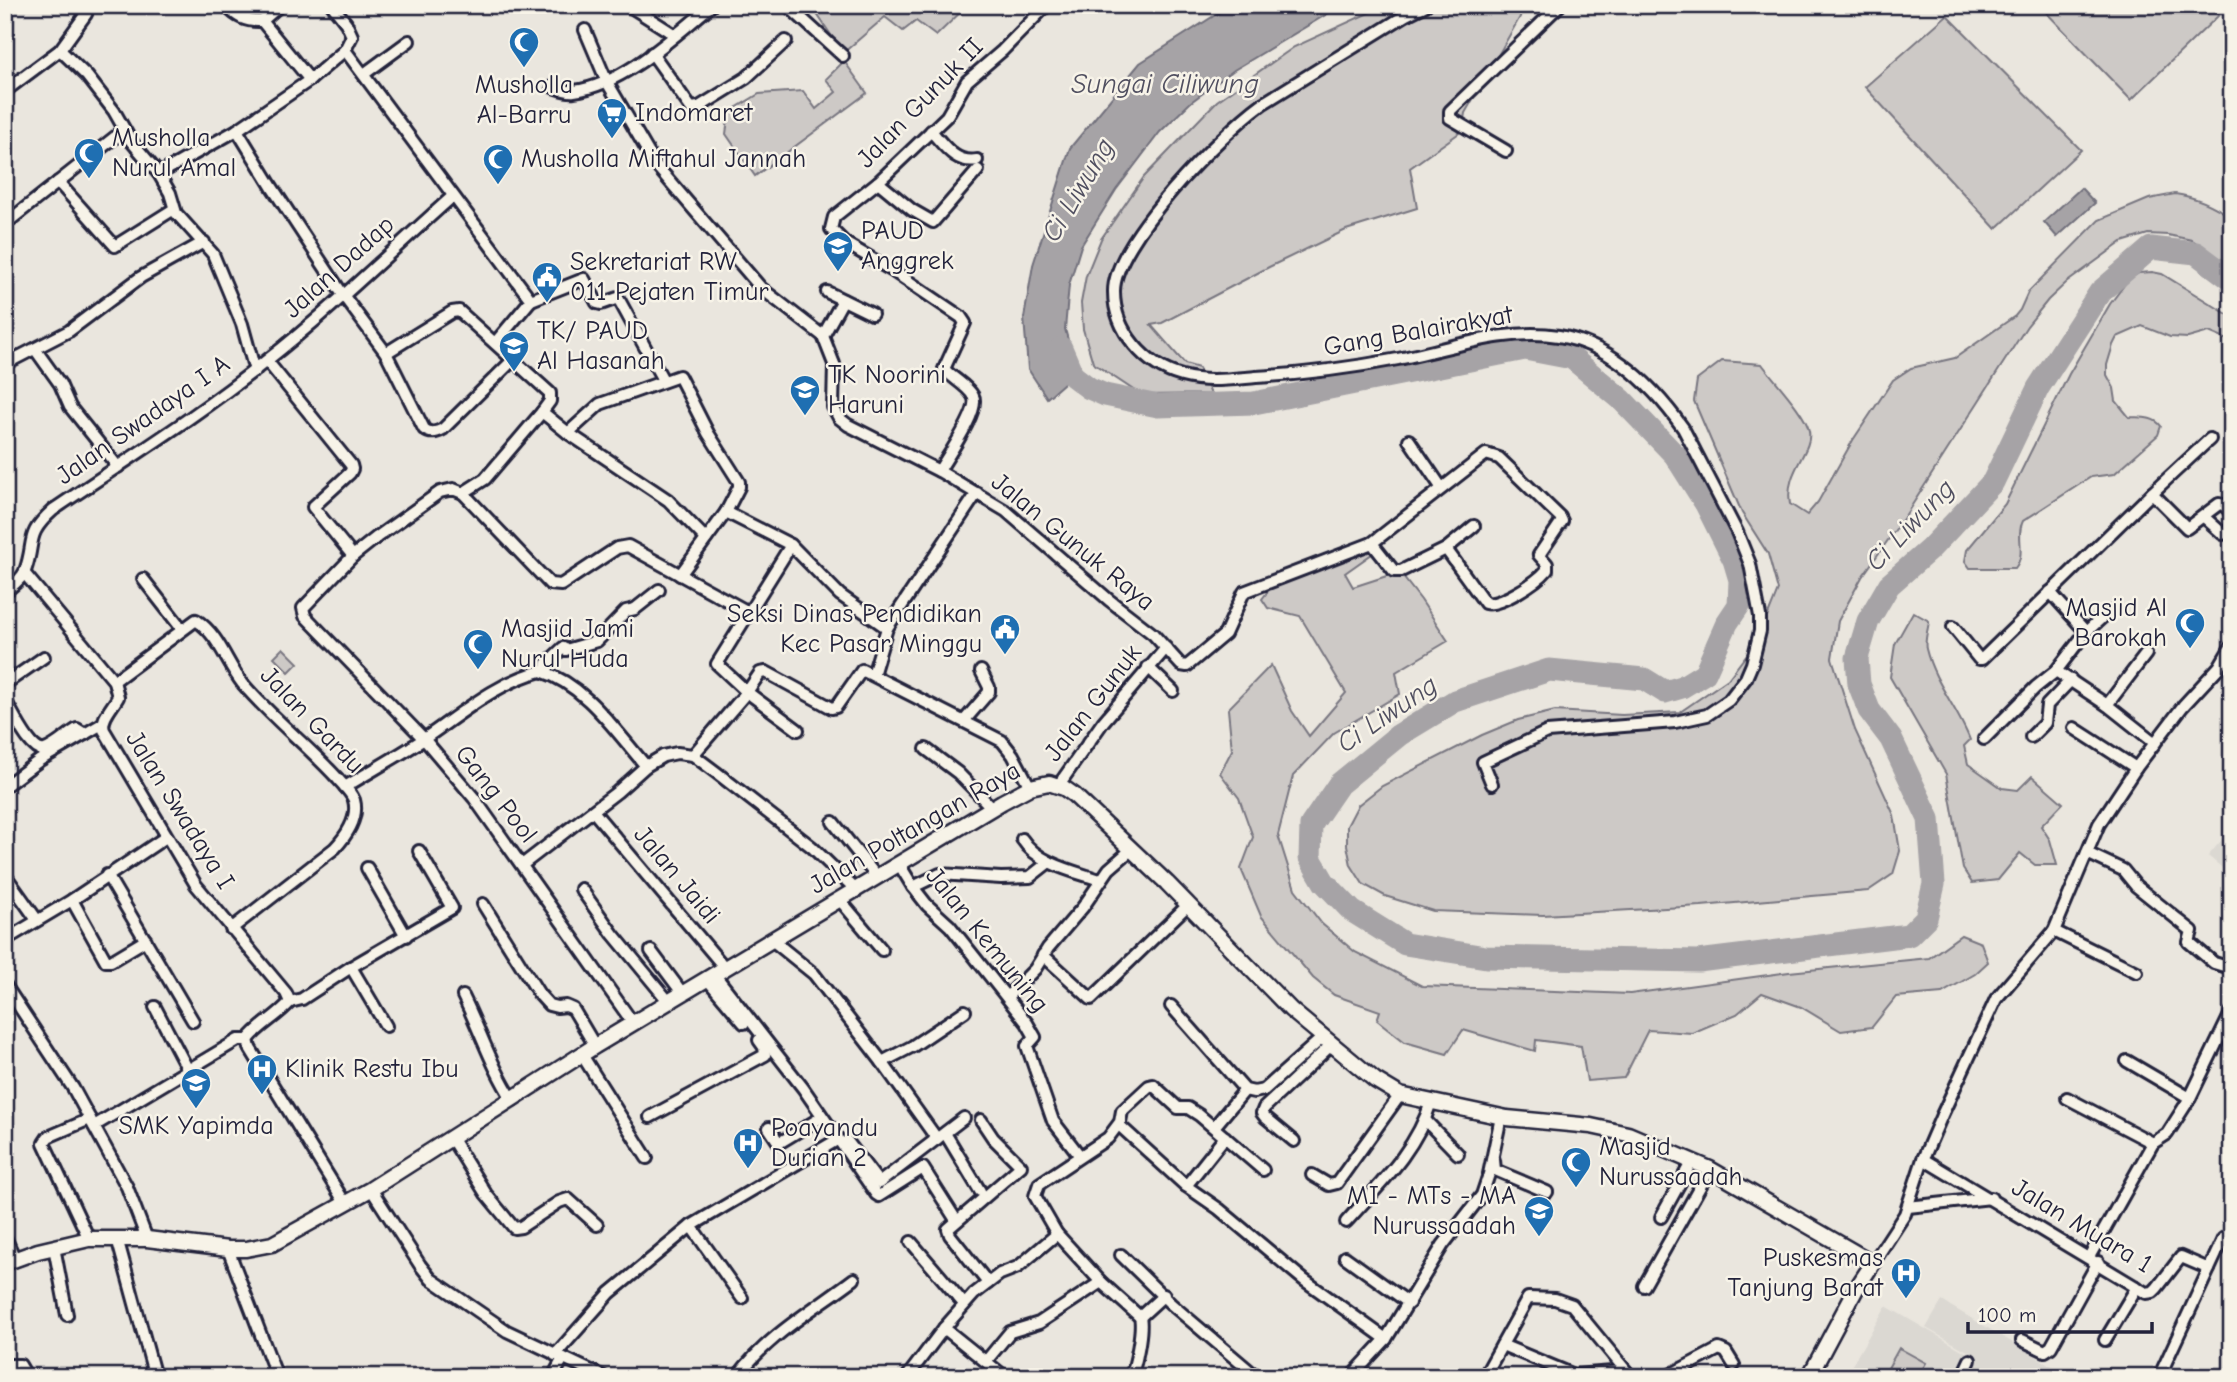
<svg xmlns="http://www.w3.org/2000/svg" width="2237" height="1382" font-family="'Comic Neue',sans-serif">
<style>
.built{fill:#dbd8d2}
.green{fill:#cdc9c6;stroke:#787680;stroke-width:2}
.water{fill:#a6a3a6;stroke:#716f7b;stroke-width:2}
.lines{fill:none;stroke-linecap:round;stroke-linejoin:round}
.river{stroke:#a6a3a6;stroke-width:23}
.street-casing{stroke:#22223b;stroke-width:16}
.secondary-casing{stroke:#22223b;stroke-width:19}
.street{stroke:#f7f3e8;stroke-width:10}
.secondary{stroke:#f7f3e8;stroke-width:14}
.labels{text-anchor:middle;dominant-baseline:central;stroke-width:5;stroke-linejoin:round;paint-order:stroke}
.poi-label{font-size:26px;fill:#22223b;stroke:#f7f3e8;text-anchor:start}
.street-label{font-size:26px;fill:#22223b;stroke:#f7f3e8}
.water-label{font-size:28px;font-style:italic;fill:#504f60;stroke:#f7f3e8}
</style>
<rect width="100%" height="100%" fill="#eae6de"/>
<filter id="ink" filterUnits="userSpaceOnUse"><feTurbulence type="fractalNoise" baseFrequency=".0143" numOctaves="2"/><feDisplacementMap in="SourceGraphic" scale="14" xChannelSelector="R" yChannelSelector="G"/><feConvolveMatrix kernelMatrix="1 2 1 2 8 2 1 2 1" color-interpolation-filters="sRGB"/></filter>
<g filter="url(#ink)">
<g class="built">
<polygon points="2232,828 2232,876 2208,856"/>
<polygon points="1942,1301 2064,1373 2062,1377 1976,1377 1964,1370 1973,1354 1926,1328"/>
<polygon points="1886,1306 1969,1354 1959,1371 1968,1377 1845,1377"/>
</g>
<g class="green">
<polygon points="825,5 841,5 844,8 848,5 968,5 936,36 916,21 903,31 885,17 843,53 817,14"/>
<polygon points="1386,5 1522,5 1520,17 1465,113 1462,131 1410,168 1417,208 1346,230 1269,267 1162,323 1151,325 1185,364 1199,368 1211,394 1141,395 1093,363 1083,329 1081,303 1086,276 1101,239 1144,177 1217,101 1294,47"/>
<polygon points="2039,5 2210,5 2219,15 2131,100"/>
<polygon points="1947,15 2081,150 1996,229 1865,87"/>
<polygon points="844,61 867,93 755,176 726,134 729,112 759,94 803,91 816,109 836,92 826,79"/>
<path d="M2175 194C2197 197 2214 205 2232 218V266L2192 240 2168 235 2148 234 2122 242 2066 283 2048 300 2027 326 1905 516 1862 577 1838 621 1832 658 1855 730 1894 815 1900 851 1893 874 1868 891 1701 906 1543 915 1433 911 1385 896 1363 884 1351 865 1347 845V826L1358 805 1382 786 1482 735 1518 720 1555 711 1622 715 1680 712 1728 679 1750 650 1764 625 1778 590 1768 554 1742 513 1694 401 1697 380 1722 361 1762 364C1773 379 1807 415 1809 431 1813 452 1784 471 1790 504L1807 515 1818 502 1853 440 1893 380 1911 368 1955 358 2015 316 2020 310 2028 292 2099 220 2149 199Z"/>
<path d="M2152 272 2162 274 2232 317V342L2209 332 2188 338 2170 337 2142 326 2117 337 2113 345 2107 365V375L2114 388 2116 401 2129 417C2141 418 2153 416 2161 426L2158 435 2114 474 2091 477 2023 521C2015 536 2027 553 2015 568H1970L1965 561 1967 550 2005 504 2069 374 2110 304 2128 280 2139 273Z"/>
<polygon points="1370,545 1376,551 1345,573 1353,587 1399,572 1421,600 1448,641 1396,672 1400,694 1334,733 1293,776 1278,835 1295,889 1322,924 1355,952 1422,986 1630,994 1789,972 1929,958 1961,935 1981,943 1988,962 1975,974 1942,993 1896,997 1872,1027 1841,1031 1801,1007 1762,993 1737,1014 1692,1033 1648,1030 1624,1078 1587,1081 1581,1046 1536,1040 1535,1051 1463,1030 1447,1054 1405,1042 1377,1020 1380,1011 1334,995 1313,978 1261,916 1241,869 1253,837 1239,798 1220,773 1232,750 1228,709 1271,665 1292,711 1309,736 1346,693 1300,616 1268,608 1262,599 1272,586"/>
<path d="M1913 612 1929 621C1928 630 1924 641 1926 649 1934 682 1958 709 1970 740L1964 746 1968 764 2002 788 2018 790 2032 776 2063 803 2041 826 2050 840 2057 865H2035L2020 853 1998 880 1972 883 1963 869 1946 774 1890 677 1895 644Z"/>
<polygon points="283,648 298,663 289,672 274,657"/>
<polygon points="1899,1348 1926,1363 1918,1377 1883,1377"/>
</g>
<g class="water">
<polygon points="1231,5 1342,5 1234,70 1191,102 1160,132 1116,190 1081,246 1069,285 1065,329 1071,351 1080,369 1047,398 1028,369 1024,318 1033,265 1070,148 1140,63"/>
<polygon points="2081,188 2095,203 2057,237 2044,222"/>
</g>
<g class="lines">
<polyline class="river" points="1061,348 1073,376 1089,388 1105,395 1158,406 1254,403 1525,349 1572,358 1621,399 1675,455 1706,504 1734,560 1740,580 1739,605 1727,623 1705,673 1682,687 1665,692 1644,679 1549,670 1455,701 1399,735 1339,784 1311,825 1310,858 1324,882 1352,911 1405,944 1486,957 1698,961 1909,935 1926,918 1934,884 1929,819 1891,739 1869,710 1859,684 1857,658 1868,621 1889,585 1930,549 1993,482 2038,388 2100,292 2151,248 2196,253 2232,280"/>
<g class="street-casing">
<g id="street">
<polyline points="78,5 86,14 60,50 87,76 114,111 131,141 159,174 170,193 176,213 213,254 242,324 255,371"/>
<path d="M225 5C237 17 245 22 262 21L310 80"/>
<polyline points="332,5 346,23 352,36 345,50 531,300 495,343"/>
<polyline points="628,5 675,35"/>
<polyline points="787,5 843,56"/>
<path d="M1426 5 1406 15 1262 104C1221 134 1113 242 1114 292 1114 331 1145 366 1182 376 1206 383 1232 379 1256 377 1303 374 1351 368 1398 359 1450 349 1505 327 1559 336 1612 345 1653 386 1683 428L1737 532 1750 564 1760 616V631L1752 664 1746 678 1729 700 1707 715 1675 722 1547 732 1483 762 1492 784"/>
<polyline points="262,21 280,5"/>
<path d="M585 30 607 82 655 164 761 288 823 336 834 364 833 407 839 418 848 425 939 471 1006 511 1109 600 1153 634 1181 665 1187 666 1225 634 1244 592 1372 543 1486 454 1499 458 1560 517 1562 521 1539 555 1547 564V570C1537 582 1499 607 1485 603L1446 549"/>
<polyline points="652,53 691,108 699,107 746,78 786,41"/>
<polyline points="364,74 409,41"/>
<path d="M553 87C560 89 567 92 574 91 624 85 674 36 712 5"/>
<polyline points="5,91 60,50"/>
<path d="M237 130 272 187 343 295 386 353 424 429C430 434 436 433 443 429L513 360"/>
<path d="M931 131C944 145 955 164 977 160"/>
<polyline points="1506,151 1450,118 1450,111 1560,5"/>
<polyline points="159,174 237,130 310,80 345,50"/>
<polyline points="58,182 115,246 174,209"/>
<polyline points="878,182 912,210 933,222 978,170"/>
<polyline points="5,224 124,130"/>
<polyline points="827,292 872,314"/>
<polyline points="531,300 584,279 597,303 601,304 618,298 663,380"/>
<polyline points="823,336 843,300"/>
<polyline points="35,349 60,384 70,407 118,467"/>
<polyline points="386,353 452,312 459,311 550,393 550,401 542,412 485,479 463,493"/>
<polyline points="267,361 351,465 352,469 350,473 313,507 353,556"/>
<polyline points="5,364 69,331 141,277 204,242"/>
<polyline points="542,412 568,433 668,500 706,539"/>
<polyline points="568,433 600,404 679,376 708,433 739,482 739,487 726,512"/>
<polyline points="1409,440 1441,487"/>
<path d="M939 471C947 457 981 409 973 396 968 386 952 378 944 369L965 323 961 317 893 271 845 243 831 229 834 217 878 182 947 116 967 81 1002 51 1047 5"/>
<polyline points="2152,493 2210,439"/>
<polyline points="2204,517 2223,534 2232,530"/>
<polyline points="1372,543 1394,571 1401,571 1446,549 1474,526"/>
<polyline points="791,545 717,664 747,692 798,730"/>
<path d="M25 574 114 681 118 697C112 708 100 719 104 730L196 885 286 993 290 1002"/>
<polyline points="680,575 726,512 791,545 840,595 887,628"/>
<polyline points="143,579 182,629"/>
<path d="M5 592C12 586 22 579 25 571 36 541 24 536 53 510 125 461 198 416 266 361 331 310 391 251 453 196"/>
<polyline points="2050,592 2086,632"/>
<polyline points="2108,612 2086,632 2056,671 2107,705 2155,743"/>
<polyline points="1953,627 1979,659 1982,659 2152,493 2187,528 2219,504 2224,505 2232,514"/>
<polyline points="1148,667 1173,691"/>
<polyline points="548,673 546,664 563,648 566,650 597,641 626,611 635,609 659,590"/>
<polyline points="873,675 887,628 977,493"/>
<path d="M114 681 196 620C220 636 226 663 243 684 272 718 308 746 338 779 343 785 351 792 354 800 359 818 347 835 335 848L231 929"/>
<polyline points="5,684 44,657"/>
<path d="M5 700C12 711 31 754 45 750 56 746 67 735 77 729L85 734"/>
<polyline points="2107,705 2146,654"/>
<polyline points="964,721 989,692 989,687 981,671"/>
<polyline points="2074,728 2136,768"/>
<polyline points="2031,737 2045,723 2047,705 2071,680"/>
<polyline points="1984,739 2036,687 2056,671"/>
<polyline points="926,749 958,773 992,808"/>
<polyline points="693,755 747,692 760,673 766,672 832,708 836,707 862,670 1002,741 1013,755 1030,787"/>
<polyline points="5,786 40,760 102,724"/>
<polyline points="1058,786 1103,722 1166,648"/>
<path d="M345 787C371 771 398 756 424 739 462 713 496 683 541 671 586 685 616 732 646 766"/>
<polyline points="593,811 725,968"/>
<polyline points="833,822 877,877"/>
<path d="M1022 839C1038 864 1073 871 1100 880"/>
<polyline points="2087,853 2123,870 2136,886 2192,931 2189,942 2214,963 2224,966 2232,961"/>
<polyline points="899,864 913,887 927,905 950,926 1027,1023 1035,1037 1027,1046 1053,1121 1080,1156"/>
<polyline points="522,865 617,792 646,766 663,756 677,753 693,755 717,773 812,847 856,890"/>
<polyline points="367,868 406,936"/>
<polyline points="5,875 37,920"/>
<polyline points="107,875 193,1021"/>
<polyline points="913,887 940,874 1001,878 1030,877 1049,862"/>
<polyline points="581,889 613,934 669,1002"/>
<polyline points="72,900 106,961 111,961 146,940"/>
<polyline points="840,900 882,950"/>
<polyline points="483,904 539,994 549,1005 557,1007 566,1006 573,1009 595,1046"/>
<polyline points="2054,931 2137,972"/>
<polyline points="5,940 72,900 166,837"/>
<polyline points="772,940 814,974 882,1062 937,1139"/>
<polyline points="651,951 683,994"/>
<polyline points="1043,955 1091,999 1188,905"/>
<polyline points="351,967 386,1026"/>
<polyline points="715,975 803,1088 876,1194 879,1196 923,1168 956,1220"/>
<polyline points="707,979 744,1023"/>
<polyline points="5,985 73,1088 127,1187 147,1239"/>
<path d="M463 996C480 1030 492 1068 513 1100"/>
<polyline points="1007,997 1035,969 1048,948 1083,907 1109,869 1132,849"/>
<polyline points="290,1002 302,999 351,967 452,908 419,851"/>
<polyline points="1171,1006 1245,1090 1254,1092 1264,1090 1322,1038"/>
<polyline points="155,1007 188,1070"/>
<polyline points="633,1023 474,798 424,739 305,616 303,608 353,556 377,537 440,492 453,489 463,493 550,584 561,585 617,548 628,546 750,613"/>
<polyline points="248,1040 250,1048 345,1203"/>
<path d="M248 1040C259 1025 277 1017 290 1002"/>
<polyline points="582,1055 647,1158"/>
<polyline points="2127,1061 2190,1098 2232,1011"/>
<polyline points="882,1062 913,1046 965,1011"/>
<polyline points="2067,1098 2153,1143"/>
<polyline points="650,1117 765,1055 764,1047 759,1040"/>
<polyline points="981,1120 993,1138 1021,1166 948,1229 950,1235 988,1283"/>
<polyline points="1425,1120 1458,1154"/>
<polyline points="1119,1125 1186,1186 1219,1209 1304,1280 1386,1339"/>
<polyline points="94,1126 238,1040 248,1040"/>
<polyline points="1214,1127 1245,1090"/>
<polyline points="769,1128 779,1143 822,1117"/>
<polyline points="945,1133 980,1191"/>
<polyline points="452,1139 486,1194 514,1228 521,1227 559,1202 568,1199 597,1225"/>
<polyline points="847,1141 879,1183 964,1118"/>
<polyline points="1294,1141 1265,1117 1262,1113 1264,1108 1331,1045"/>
<polyline points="2153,1143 2167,1134 2190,1098"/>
<polyline points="1923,1159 2146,1293 2153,1292 2157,1288 2181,1257 2209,1269"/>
<polyline points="1494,1160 1495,1170 1547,1192"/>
<polyline points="1312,1175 1329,1185 1337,1183 1400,1095"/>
<polyline points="1186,1186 1225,1137"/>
<polyline points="371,1189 420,1265 431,1279 507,1331 604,1377"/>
<polyline points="1908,1207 1991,1198"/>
<polyline points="1661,1217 1692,1161"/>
<path d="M1346 1222C1379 1185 1416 1151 1431 1102"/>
<polyline points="691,1226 742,1298"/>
<polyline points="1057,1234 1035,1196 1039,1184 1108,1138 1120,1122 1122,1111 1149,1086 1153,1085 1178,1108 1188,1108 1199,1115 1263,1170"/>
<polyline points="5,1237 15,1259"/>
<polyline points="117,1238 155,1377"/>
<polyline points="89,1239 44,1143 48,1137 90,1119"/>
<polyline points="911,1242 964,1304"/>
<polyline points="54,1247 67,1315"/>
<polyline points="228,1249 277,1377"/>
<polyline points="1121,1255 1171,1304 1257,1377"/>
<polyline points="1345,1257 1409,1303"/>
<polyline points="2089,1257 2153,1143"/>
<polyline points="1873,1263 1905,1214 1923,1159 1942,1115 1996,999 2054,931 2099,824 2136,768 2183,706 2219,667 2232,645"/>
<polyline points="1644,1286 1710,1169"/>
<polyline points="944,1328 1005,1377"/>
<polyline points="2022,1340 2045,1351 2051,1347 2098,1262"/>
<polyline points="2105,1340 2137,1287"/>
<polyline points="1502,1345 1574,1375 1626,1371"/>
<polyline points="555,1355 610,1293 691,1226 837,1140"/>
<polyline points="987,1360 1010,1332 1039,1323 1101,1282"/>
<polyline points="5,1365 20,1365 27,1377"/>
<polyline points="553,1377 563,1358"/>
<path d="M737 1377C768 1335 813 1310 854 1279"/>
<polyline points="907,1377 944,1328 974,1294 1000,1274 1018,1267 1057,1234 1101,1282 1140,1317 1164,1295"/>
<path d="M1130 1377C1136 1367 1143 1328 1140 1317"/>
<polyline points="1351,1377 1386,1339 1443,1245 1482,1195 1489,1174 1501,1117"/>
<polyline points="1484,1377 1528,1298 1555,1299 1572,1305 1631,1377"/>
<polyline points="1666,1377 1719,1349 1726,1352 1734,1365"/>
<polyline points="1962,1377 1970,1360"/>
<polyline points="2159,1377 2223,1239 2226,1237 2232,1240"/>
</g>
</g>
<g class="secondary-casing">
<polyline id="secondary" points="5,1263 38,1251 89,1239 147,1239 228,1249 246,1249 272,1244 371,1189 595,1046 1002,802 1030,787 1049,783 1064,788 1074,795 1167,883 1291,1010 1375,1080 1400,1095 1507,1118 1591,1126 1628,1134 1710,1169 1873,1263 1856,1289 1809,1377"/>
</g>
<use href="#street" class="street"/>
<use href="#secondary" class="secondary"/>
</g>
</g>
<defs>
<g id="mosque-pin" transform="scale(1.575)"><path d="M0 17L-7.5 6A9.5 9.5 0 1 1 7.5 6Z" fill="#1f6fb2" stroke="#f7f3e8"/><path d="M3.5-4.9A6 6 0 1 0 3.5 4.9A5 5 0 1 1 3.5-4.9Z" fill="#fff"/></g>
<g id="supermarket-pin" transform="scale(1.575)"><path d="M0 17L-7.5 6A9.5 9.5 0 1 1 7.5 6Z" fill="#1f6fb2" stroke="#f7f3e8"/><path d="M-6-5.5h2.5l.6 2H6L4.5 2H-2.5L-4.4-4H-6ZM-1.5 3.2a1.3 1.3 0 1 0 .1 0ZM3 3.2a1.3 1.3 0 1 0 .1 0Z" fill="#fff"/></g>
<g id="school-pin" transform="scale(1.575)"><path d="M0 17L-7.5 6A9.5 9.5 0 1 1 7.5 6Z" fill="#1f6fb2" stroke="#f7f3e8"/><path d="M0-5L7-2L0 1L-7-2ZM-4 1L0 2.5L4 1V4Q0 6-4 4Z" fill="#fff"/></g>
<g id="civic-pin" transform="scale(1.575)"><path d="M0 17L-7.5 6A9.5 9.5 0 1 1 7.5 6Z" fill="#1f6fb2" stroke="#f7f3e8"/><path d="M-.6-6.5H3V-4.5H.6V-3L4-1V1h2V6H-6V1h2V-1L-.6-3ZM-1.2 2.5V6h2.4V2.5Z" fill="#fff"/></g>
<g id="hospital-pin" transform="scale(1.575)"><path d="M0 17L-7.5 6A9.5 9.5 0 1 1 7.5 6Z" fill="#1f6fb2" stroke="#f7f3e8"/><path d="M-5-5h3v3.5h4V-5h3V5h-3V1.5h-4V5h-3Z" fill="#fff"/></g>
</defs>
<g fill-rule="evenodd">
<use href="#mosque-pin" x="524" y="42"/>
<use href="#supermarket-pin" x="612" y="113"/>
<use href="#mosque-pin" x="89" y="153"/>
<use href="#mosque-pin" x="498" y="159"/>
<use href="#school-pin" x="838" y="246"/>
<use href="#civic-pin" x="547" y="277"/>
<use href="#school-pin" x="514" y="346"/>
<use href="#school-pin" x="805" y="390"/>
<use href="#mosque-pin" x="2190" y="623"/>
<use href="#civic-pin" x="1005" y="629"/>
<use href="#mosque-pin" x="478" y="644"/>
<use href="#hospital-pin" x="262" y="1069"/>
<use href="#school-pin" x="196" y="1083"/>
<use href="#hospital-pin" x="748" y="1143"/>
<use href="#mosque-pin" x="1576" y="1162"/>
<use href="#school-pin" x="1539" y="1211"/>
<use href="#hospital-pin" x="1906" y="1273"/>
</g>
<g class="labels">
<g class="poi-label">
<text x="524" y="85" text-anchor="middle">Musholla<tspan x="524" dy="30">Al-Barru</tspan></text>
<text x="635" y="113">Indomaret</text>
<text x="112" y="138">Musholla<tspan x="112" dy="30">Nurul Amal</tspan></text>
<text x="521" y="159">Musholla Miftahul Jannah</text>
<text x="861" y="231">PAUD<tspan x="861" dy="30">Anggrek</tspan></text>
<text x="570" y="262">Sekretariat RW<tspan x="570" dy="30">011 Pejaten Timur</tspan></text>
<text x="537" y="331">TK/ PAUD<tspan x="537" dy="30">Al Hasanah</tspan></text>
<text x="828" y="375">TK Noorini<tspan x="828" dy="30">Haruni</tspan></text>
<text x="2167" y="608" text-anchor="end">Masjid Al<tspan x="2167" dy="30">Barokah</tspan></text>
<text x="982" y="614" text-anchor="end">Seksi Dinas Pendidikan<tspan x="982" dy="30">Kec Pasar Minggu</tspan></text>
<text x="501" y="629">Masjid Jami<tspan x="501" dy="30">Nurul Huda</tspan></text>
<text x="285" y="1069">Klinik Restu Ibu</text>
<text x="196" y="1126" text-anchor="middle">SMK Yapimda</text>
<text x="771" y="1128">Poayandu<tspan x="771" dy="30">Durian 2</tspan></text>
<text x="1599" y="1147">Masjid<tspan x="1599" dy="30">Nurussaadah</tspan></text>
<text x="1516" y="1196" text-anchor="end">MI - MTs - MA<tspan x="1516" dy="30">Nurussaadah</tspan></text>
<text x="1883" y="1258" text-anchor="end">Puskesmas<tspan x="1883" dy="30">Tanjung Barat</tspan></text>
</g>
<g class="street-label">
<text transform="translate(920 103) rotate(-46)">Jalan Gunuk II</text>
<text transform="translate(339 267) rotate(-42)">Jalan Dadap</text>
<text transform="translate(1418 331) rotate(-10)">Gang Balairakyat</text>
<text transform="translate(143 420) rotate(-35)">Jalan Swadaya I A</text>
<text transform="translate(1073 542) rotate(39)">Jalan Gunuk Raya</text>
<text transform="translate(1093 703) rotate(-52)">Jalan Gunuk</text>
<text transform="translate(312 720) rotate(46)">Jalan Gardu</text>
<text transform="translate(496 794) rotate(52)">Gang Pool</text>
<text transform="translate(180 810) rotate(58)">Jalan Swadaya I</text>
<text transform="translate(915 828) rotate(-30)">Jalan Poltangan Raya</text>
<text transform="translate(677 875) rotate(50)">Jalan Jaidi</text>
<text transform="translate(987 940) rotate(51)">Jalan Kemuning</text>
<text transform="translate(2082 1226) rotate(31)">Jalan Muara 1</text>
</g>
<g class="water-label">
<text x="1165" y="84">Sungai Ciliwung</text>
<text transform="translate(1078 190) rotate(-59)">Ci Liwung</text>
<text transform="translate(1910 525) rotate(-46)">Ci Liwung</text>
<text transform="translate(1387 714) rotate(-34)">Ci Liwung</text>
</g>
</g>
<rect width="2237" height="1382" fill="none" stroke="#f7f3e8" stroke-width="28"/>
<rect x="14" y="14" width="2209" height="1354" fill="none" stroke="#22223b" stroke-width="2.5" filter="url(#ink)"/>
<path d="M1968 1322v10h184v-10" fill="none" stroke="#22223b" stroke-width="3.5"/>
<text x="1978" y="1322" font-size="21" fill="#22223b" stroke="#f7f3e8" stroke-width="5" paint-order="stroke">100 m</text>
</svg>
